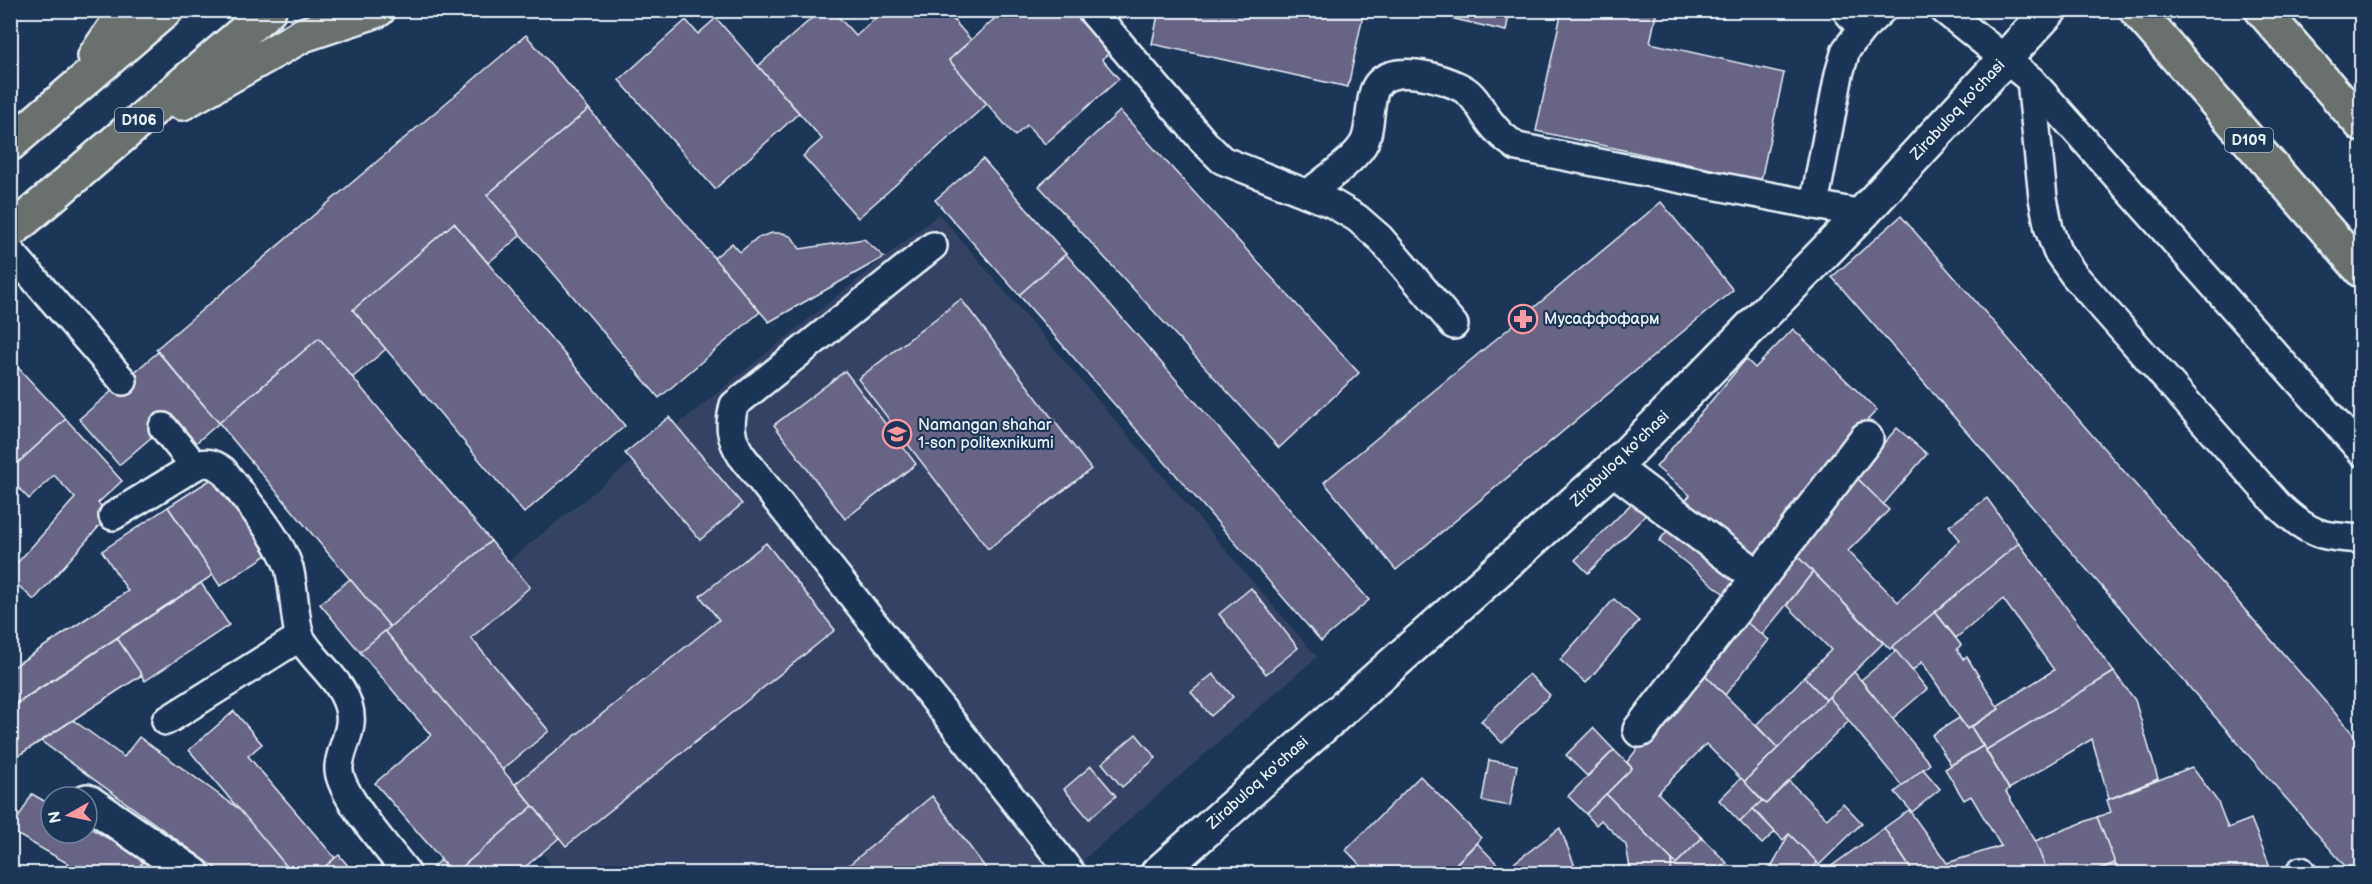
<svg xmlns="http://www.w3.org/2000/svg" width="2372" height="884" font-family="'Balsamiq Sans',sans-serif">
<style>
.built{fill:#344364}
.building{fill:#686584;stroke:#e8f1f8;stroke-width:1.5}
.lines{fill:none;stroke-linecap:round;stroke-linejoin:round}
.service-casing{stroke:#e8f1f8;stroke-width:32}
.minor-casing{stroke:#e8f1f8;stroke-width:38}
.primary-casing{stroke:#e8f1f8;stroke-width:38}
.service{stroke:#1d3557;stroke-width:27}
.minor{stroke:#1d3557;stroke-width:33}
.primary{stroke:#6b706d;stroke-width:33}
.labels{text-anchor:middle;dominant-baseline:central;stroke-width:4.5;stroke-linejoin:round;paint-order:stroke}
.shield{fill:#1d3557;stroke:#abb9c8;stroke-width:1.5}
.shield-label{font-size:15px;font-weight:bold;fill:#e8f1f8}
.street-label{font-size:16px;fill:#e8f1f8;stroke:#1d3557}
.poi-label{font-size:16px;fill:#e8f1f8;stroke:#1d3557;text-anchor:start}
</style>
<rect width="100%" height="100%" fill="#1d3557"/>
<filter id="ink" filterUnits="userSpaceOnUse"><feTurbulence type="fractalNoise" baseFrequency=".0167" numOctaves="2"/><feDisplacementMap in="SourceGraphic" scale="12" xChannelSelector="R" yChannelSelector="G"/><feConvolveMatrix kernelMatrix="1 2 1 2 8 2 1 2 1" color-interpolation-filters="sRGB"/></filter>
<g filter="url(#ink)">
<polygon class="built" points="939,214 1317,657 1068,873 542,874 551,865 393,654"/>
<g class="building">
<polygon points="821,10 832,10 856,36 884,10 945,10 971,40 949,60 987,104 858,218 803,156 822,139 758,66"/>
<polygon points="1004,10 1085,10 1116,47 1102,59 1119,79 1045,144 1027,125 1015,136 949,60"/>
<polygon points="1159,10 1364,10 1348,87 1152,44"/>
<polygon points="1416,10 1510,10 1506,31"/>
<polygon points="1562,10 1657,10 1650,43 1784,73 1761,180 1536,131"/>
<polygon points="716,18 799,113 715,189 619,80 686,20 698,34"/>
<polygon points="526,35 589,109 487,195 521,235 488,263 454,223 353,310 386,349 352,378 319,338 219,423 156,349"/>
<polygon points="589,109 760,312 659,398 487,195"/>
<polygon points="1120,111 1359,373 1279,448 1039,186"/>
<polygon points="983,159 1066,254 1019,295 935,200"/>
<polygon points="1661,202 1733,290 1396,570 1324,482"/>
<polygon points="1901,216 2362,744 2362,874 2352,874 1832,277"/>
<polygon points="454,223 625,426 524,513 353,310"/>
<polygon points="772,233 783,233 792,237 800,249 864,239 884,257 769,322 714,258 732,243 740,252 757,238"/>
<polygon points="1066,254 1369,600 1321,641 1019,295"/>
<polygon points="961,299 1091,469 988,549 858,379"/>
<polygon points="1793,329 1877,410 1840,449 1759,565 1683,504 1690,495 1656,467 1746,359 1755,368"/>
<polygon points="319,338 491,541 390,627 219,423"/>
<polygon points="158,352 219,423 196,443 174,418 119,465 79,419"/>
<polygon points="10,359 66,419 10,470"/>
<polygon points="845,371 916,464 845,519 774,425"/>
<polygon points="669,417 742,504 700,540 625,453"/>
<polygon points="66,419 122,481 98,503 110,514 34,600 10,578 10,571 75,498 54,475 29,499 10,479 10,470"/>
<polygon points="1897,428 1927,454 1883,505 1855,476"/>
<polygon points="216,476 267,555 220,586 168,507"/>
<polygon points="1855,476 1889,510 1848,551 1898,602 1960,540 1949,526 1987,498 2019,543 1890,649 1791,550"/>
<polygon points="1635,500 1648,513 1588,573 1575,560"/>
<polygon points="168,507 213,575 17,703 10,692 10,669 128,591 102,551"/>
<polygon points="1671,526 1740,582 1728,597 1659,541"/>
<polygon points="491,541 530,587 471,638 549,731 502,770 385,631"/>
<polygon points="766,543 835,630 566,846 515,784 719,620 700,596"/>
<polygon points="2019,543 2114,672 1986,750 1971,727 1999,709 1997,706 2054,670 2003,599 1956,638 1935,612"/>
<polygon points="1794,553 1813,572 1762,635 1742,619"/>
<polygon points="1813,572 1883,643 1826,700 1804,677 1831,650 1787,605"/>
<polygon points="350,579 390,627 360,652 320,604"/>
<polygon points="201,583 229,625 145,681 117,638"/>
<polygon points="1251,588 1298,648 1266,674 1219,614"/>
<polygon points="1614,599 1639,621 1586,683 1560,660"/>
<polygon points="1935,612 1961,645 1957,649 1963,659 1967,657 1999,709 1967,729 1922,662 1912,671 1892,647"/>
<polygon points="1742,619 1769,640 1725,695 1700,670"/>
<polygon points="385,631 533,806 454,874 375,783 431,735 360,652"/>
<polygon points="117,638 142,675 10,761 10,708"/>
<polygon points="1896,651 1927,689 1892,719 1861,680"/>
<polygon points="1700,670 1778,748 1744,782 1706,744 1658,793 1702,838 1676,864 1606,794 1632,768 1627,762"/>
<polygon points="1854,672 1930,764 1902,786 1829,697"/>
<polygon points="2114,672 2135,700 2158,779 2109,799 2092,739 2009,789 1986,750"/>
<polygon points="1213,674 1233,697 1211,716 1191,692"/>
<polygon points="1529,674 1550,695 1502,743 1481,721"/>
<polygon points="1804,677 1826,700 1778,748 1756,725"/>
<polygon points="1829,697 1849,721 1766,804 1744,782"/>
<polygon points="234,711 262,744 248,756 335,858 317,874 293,874 189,750"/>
<polygon points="1959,718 1967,729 1971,727 1983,746 1951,765 1932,735"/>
<polygon points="73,720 124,757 139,737 239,809 293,874 224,874 41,741"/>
<polygon points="1593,728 1614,750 1587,776 1566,755"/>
<polygon points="1136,734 1156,758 1122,787 1102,763"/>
<polygon points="1983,746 2009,789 2006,792 2035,840 2048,874 1914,874 1884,828 1909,810 1947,863 2001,846 1971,796 1964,800 1945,769"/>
<polygon points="1614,750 1632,768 1586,814 1568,796"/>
<polygon points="1489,760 1517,765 1510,806 1482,801"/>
<polygon points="1091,766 1116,796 1089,819 1064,789"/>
<polygon points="2192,767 2218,802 2228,828 2251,819 2273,874 2119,874 2097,817 2111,812 2107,800"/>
<polygon points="1923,769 1940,789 1912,812 1895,792"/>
<polygon points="1420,776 1481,838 1446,874 1369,874 1346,850"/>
<polygon points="1741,778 1762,801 1740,822 1719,800"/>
<polygon points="1789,781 1827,819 1843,803 1862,823 1819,865 1789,834 1783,840 1753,809 1762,801 1766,804"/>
<polygon points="32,794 51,805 51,833 87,833 87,826 145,860 133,874 86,874 11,831"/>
<polygon points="1606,794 1672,860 1671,874 1631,874 1626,845 1601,820 1596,825 1586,814"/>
<polygon points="932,796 990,874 838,874"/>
<polygon points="533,806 559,838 517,874 454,874"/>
<polygon points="1753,809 1775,832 1762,844 1740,822"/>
<polygon points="2097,817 2115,863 2088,874 2048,874 2035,841"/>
<polygon points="1560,828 1578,874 1513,874 1510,866"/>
<polygon points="1884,828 1914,874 1822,874 1822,873"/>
<polygon points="1789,834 1817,862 1811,874 1720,874 1720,869 1768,873"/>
<polygon points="1702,838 1727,863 1720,869 1720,874 1671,874 1672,860 1676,864"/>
<polygon points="1477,843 1503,870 1500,874 1446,874"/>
<polygon points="151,853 173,874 133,874"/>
<polygon points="339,855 355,874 317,874 335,858"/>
<polygon points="440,860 452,874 426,874"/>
<polygon points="2115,863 2119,874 2088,874"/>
</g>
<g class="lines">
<g class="service-casing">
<g id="service">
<polyline points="1091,10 1204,142 1222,160 1333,204 1357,218 1380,238 1454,325"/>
<polyline points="1846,10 1862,29 1882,10"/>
<polyline points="1944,10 2031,80 2362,452"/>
<path d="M2031 80 2043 198 2049 229 2057 251 2074 275 2278 505C2310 535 2319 536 2362 539"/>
<path d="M1308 194C1323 181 1357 159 1365 141 1371 126 1369 107 1374 91 1385 60 1444 77 1465 90 1476 97 1482 112 1490 122 1498 133 1506 139 1517 147L1862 214"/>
<polyline points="1814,205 1839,74 1846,50 1862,29"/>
<path d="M933 246 734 405C729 425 730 437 741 455L1072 874"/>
<polyline points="10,251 123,381"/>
<path d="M163 427 195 466C206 461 213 463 223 470 243 497 279 536 289 568 294 585 295 627 301 639 315 662 340 679 348 705 356 728 341 745 339 766 336 792 390 850 406 872"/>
<polyline points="113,516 195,466"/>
<polyline points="166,721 300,637"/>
<polyline points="2301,871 2303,874"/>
</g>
</g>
<g class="minor-casing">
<g id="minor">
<polyline points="1613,468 1759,578 1640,730"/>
<polyline points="1759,578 1866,439"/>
<polyline points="87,801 193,874"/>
<polyline points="1157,874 1613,468 1862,214 2050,10"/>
</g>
</g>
<g class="primary-casing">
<g id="primary">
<polyline points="2136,10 2362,271"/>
<polyline points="2262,10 2362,125"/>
<polyline points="95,56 127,10"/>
<polyline points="182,103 303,35 378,10"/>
<polyline points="10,144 166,10"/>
<polyline points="10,232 269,10"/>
</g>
</g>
<use href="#service" class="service"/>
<use href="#minor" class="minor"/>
<use href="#primary" class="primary"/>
</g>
</g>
<defs>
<g id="pharmacy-ring" transform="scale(1.5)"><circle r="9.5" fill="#1d3557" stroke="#ff9aa2" stroke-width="1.5"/><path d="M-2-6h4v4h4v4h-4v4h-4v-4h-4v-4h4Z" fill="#ff9aa2"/></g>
<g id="university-ring" transform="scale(1.5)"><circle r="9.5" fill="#1d3557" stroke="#ff9aa2" stroke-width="1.5"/><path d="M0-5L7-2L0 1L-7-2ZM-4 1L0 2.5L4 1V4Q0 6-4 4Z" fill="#ff9aa2"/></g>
</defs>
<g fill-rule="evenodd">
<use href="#pharmacy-ring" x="1523" y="319"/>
<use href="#university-ring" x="897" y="434"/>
</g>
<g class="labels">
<g class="shield">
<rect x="115" y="108" width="48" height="24" rx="4.5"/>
<rect x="2225" y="128" width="48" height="24" rx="4.5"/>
</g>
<g class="shield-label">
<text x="139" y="120">D106</text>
<text x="2249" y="140">D109</text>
</g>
<g class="street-label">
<text transform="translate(1958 110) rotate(-47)">Zirabuloq ko'chasi</text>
<text transform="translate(1620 459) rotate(-44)">Zirabuloq ko'chasi</text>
<text transform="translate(1258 783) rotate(-42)">Zirabuloq ko'chasi</text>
</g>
<g class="poi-label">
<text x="1544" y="319">Мусаффофарм</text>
<text x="918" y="425">Namangan shahar<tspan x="918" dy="18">1-son politexnikumi</tspan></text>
</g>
</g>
<rect width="2372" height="884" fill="none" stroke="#1d3557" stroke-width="36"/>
<rect x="18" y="18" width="2336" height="848" fill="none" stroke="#e8f1f8" stroke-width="2" filter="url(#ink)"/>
<g transform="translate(69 815) rotate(261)"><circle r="28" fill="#1d3557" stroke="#6e8097" stroke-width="1.5"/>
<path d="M0-4.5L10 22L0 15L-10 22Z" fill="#ff9aa2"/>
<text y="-9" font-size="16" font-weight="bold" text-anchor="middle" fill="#e8f1f8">N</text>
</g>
</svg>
